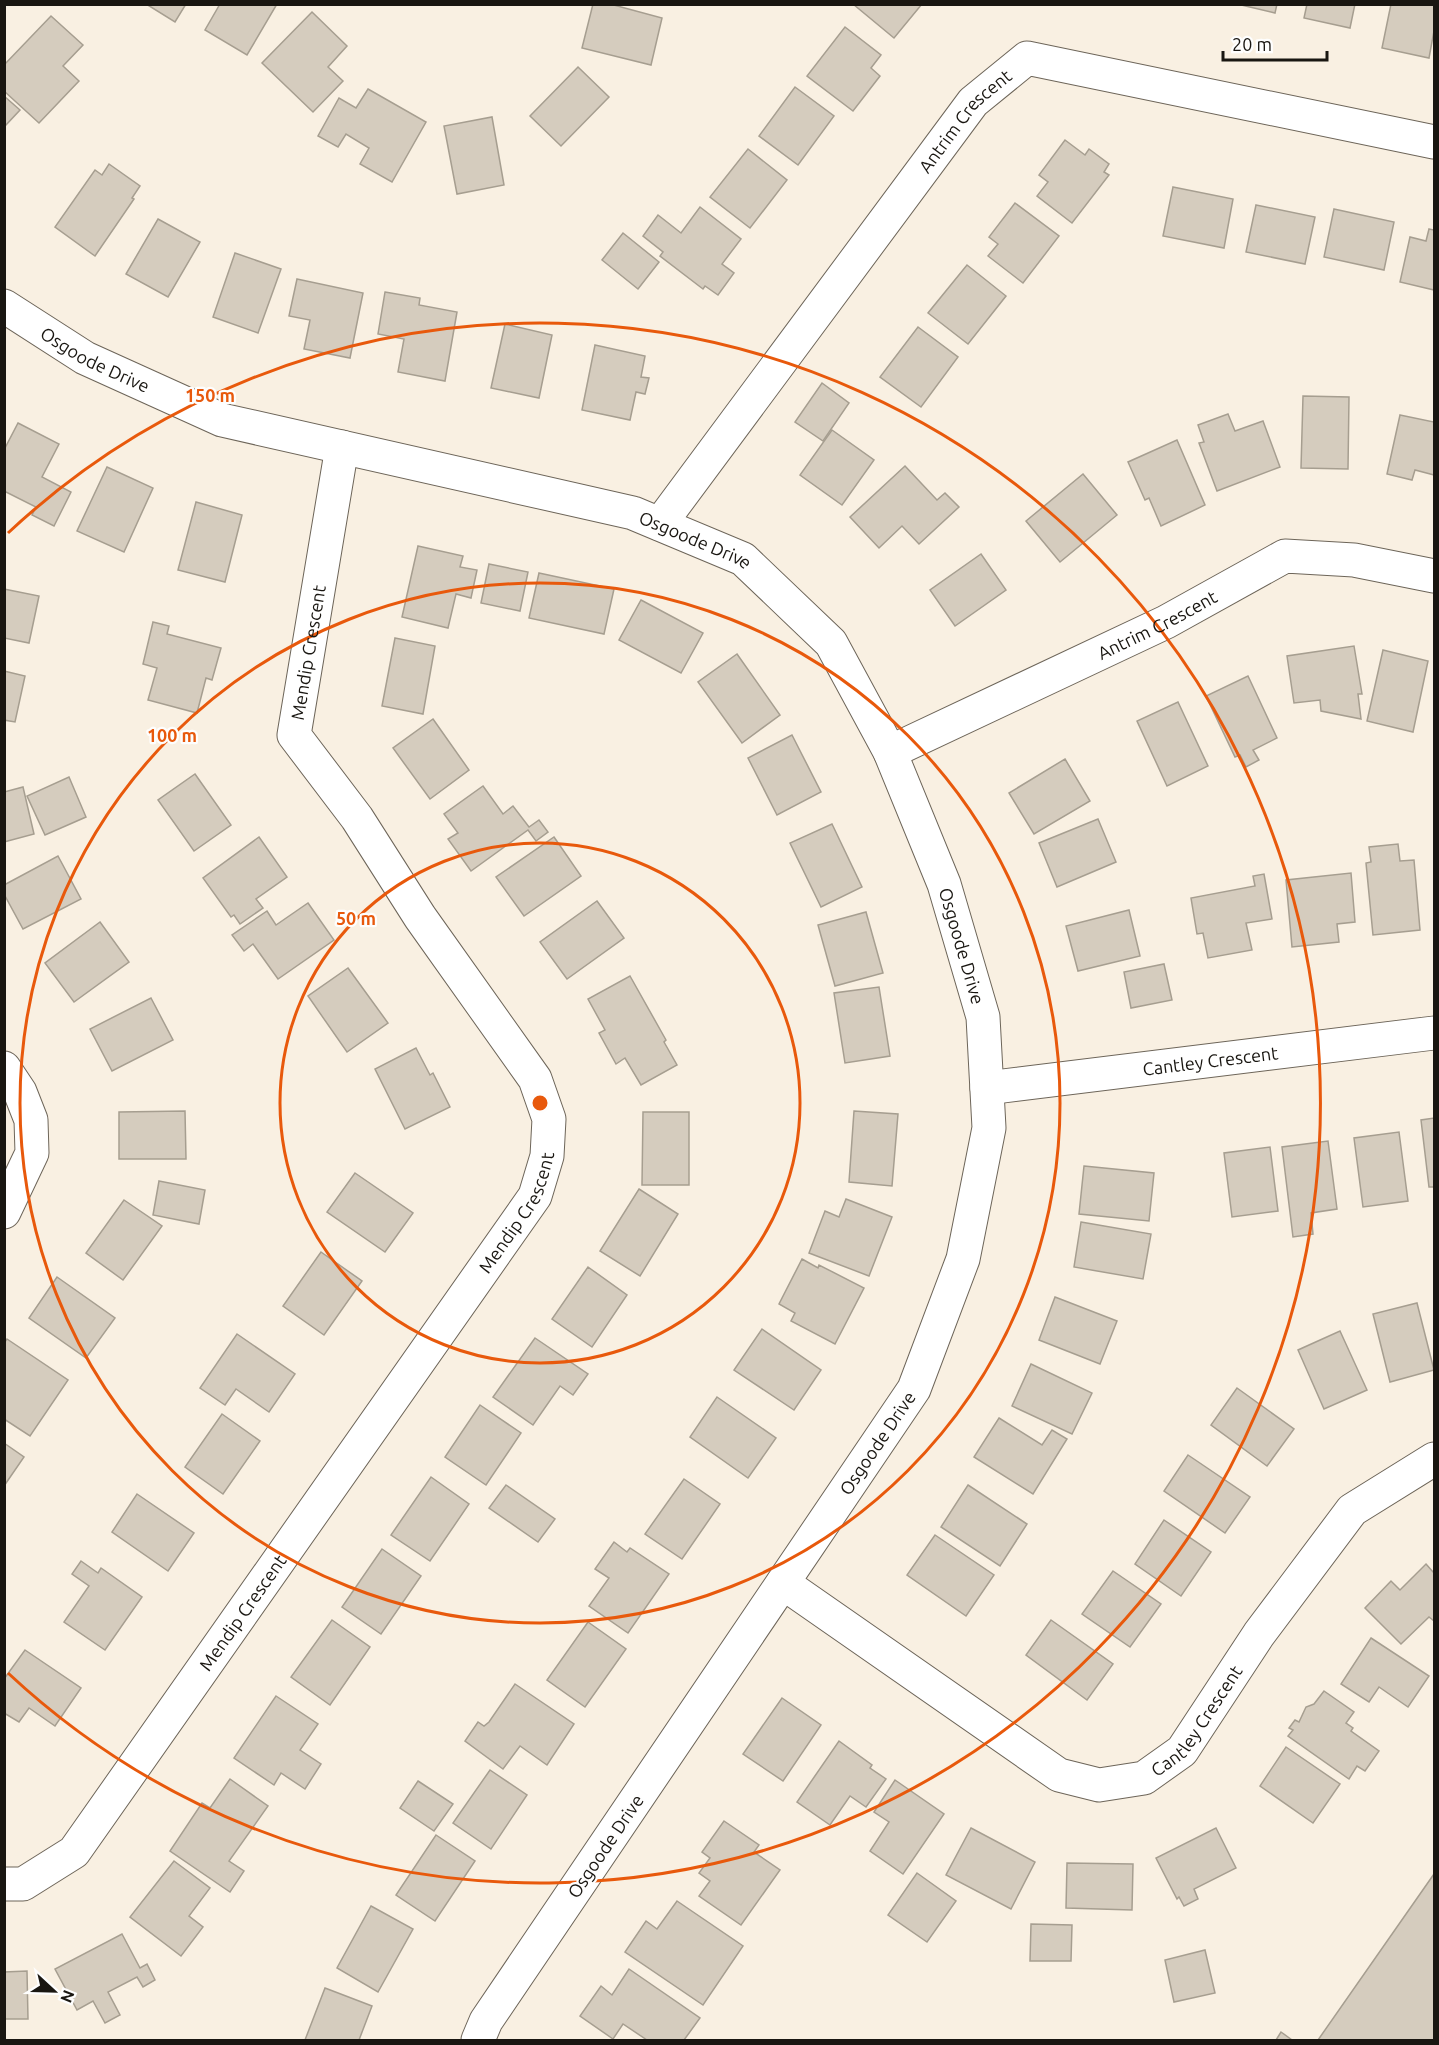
<svg xmlns="http://www.w3.org/2000/svg" width="1439" height="2045" font-family="Ubuntu,sans-serif">
<style>
.building{fill:#d5ccbe;stroke:#a69e90;stroke-width:1.5}
.lines{fill:none;stroke-linecap:round;stroke-linejoin:round}
.street-casing{stroke:#6d6559;stroke-width:35}
.secondary-casing{stroke:#6d6559;stroke-width:35}
.street{stroke:#fff;stroke-width:33}
.secondary{stroke:#fff;stroke-width:33}
.ring{fill:none;stroke:#e8590c;stroke-width:3}
.labels{text-anchor:middle;dominant-baseline:central;stroke-width:4.5;stroke-linejoin:round;paint-order:stroke}
.street-label{font-size:18px;fill:#191611;stroke:#fefefe}
.centre{fill:#e8590c;stroke:#fefefe;stroke-width:3}
.ring-label{font-size:18px;text-anchor:middle;font-weight:bold;fill:#e8590c;stroke:#fefefe;stroke-width:4.5;stroke-linejoin:round;paint-order:stroke}
</style>
<rect width="100%" height="100%" fill="#f9f0e2"/>
<g class="building">
<polygon points="146,4 186,4 175,22"/>
<polygon points="220,4 277,4 247,55 205,30"/>
<polygon points="593,4 610,4 662,18 651,65 582,48"/>
<polygon points="853,4 922,4 894,38"/>
<polygon points="1237,4 1277,4 1275,13"/>
<polygon points="1307,4 1355,4 1350,28 1304,18"/>
<polygon points="1391,4 1434,4 1434,31 1429,58 1382,48"/>
<polygon points="312,12 347,46 328,67 343,81 313,112 262,63"/>
<polygon points="51,16 83,45 63,66 79,81 39,123 4,91 4,65"/>
<polygon points="845,27 881,55 871,68 880,76 853,111 807,76"/>
<polygon points="578,67 609,97 561,146 530,116"/>
<polygon points="795,87 834,116 798,165 759,136"/>
<polygon points="368,89 426,122 392,182 360,164 369,148 346,134 338,147 318,136 339,98 356,108"/>
<polygon points="4,96 20,110 4,127"/>
<polygon points="492,117 504,185 457,194 444,126"/>
<polygon points="1065,140 1085,155 1089,149 1109,164 1104,172 1109,175 1072,223 1037,196 1048,182 1039,175"/>
<polygon points="748,149 787,180 750,228 710,197"/>
<polygon points="109,164 140,186 132,198 134,199 95,256 55,227 95,170 102,175"/>
<polygon points="1173,187 1233,199 1224,248 1163,236"/>
<polygon points="1015,203 1059,236 1023,283 988,256 998,244 989,237"/>
<polygon points="1256,205 1315,217 1305,264 1246,252"/>
<polygon points="700,207 741,239 722,264 734,273 718,295 705,286 703,289 660,256 663,252 643,236 658,215 681,233"/>
<polygon points="1334,209 1394,222 1384,270 1324,257"/>
<polygon points="158,219 200,242 168,297 126,274"/>
<polygon points="1429,229 1434,230 1434,290 1400,282 1410,237 1426,241"/>
<polygon points="623,233 659,262 638,289 602,260"/>
<polygon points="235,253 281,269 258,333 213,317"/>
<polygon points="967,265 1006,296 968,344 928,313"/>
<polygon points="297,279 363,293 350,358 304,349 310,320 289,316"/>
<polygon points="385,292 420,298 419,305 457,312 445,381 398,372 404,339 378,334"/>
<polygon points="505,324 552,335 539,398 491,388"/>
<polygon points="918,327 958,357 921,407 880,377"/>
<polygon points="595,345 645,356 641,377 649,378 645,394 636,392 630,420 582,410"/>
<polygon points="822,383 849,403 823,441 795,422"/>
<polygon points="1303,396 1349,397 1348,469 1301,468"/>
<polygon points="1228,414 1235,431 1263,421 1280,467 1217,491 1199,443 1204,442 1198,425"/>
<polygon points="1400,415 1434,422 1434,475 1415,470 1412,480 1387,474"/>
<polygon points="18,423 59,444 42,477 71,492 54,526 32,515 36,507 4,491 4,450"/>
<polygon points="832,430 874,460 842,505 800,475"/>
<polygon points="1177,440 1205,505 1161,526 1149,498 1145,500 1128,462"/>
<polygon points="905,466 937,500 945,493 959,507 919,544 902,526 879,548 850,517"/>
<polygon points="107,467 153,488 124,552 77,531"/>
<polygon points="1083,474 1117,515 1060,562 1026,521"/>
<polygon points="196,502 242,515 225,582 178,570"/>
<polygon points="418,546 463,556 460,567 477,570 471,598 456,594 448,628 402,617"/>
<polygon points="981,554 1006,590 955,626 930,590"/>
<polygon points="489,564 528,572 520,611 481,603"/>
<polygon points="539,573 614,589 604,634 529,618"/>
<polygon points="4,589 39,596 29,643 4,638"/>
<polygon points="641,600 703,633 681,673 619,640"/>
<polygon points="153,622 169,626 167,634 221,648 212,680 206,678 197,713 148,700 157,668 143,664"/>
<polygon points="395,638 435,646 423,714 382,706"/>
<polygon points="1354,646 1362,694 1358,694 1361,719 1321,711 1320,700 1294,703 1287,656"/>
<polygon points="1383,650 1428,661 1413,732 1367,721"/>
<polygon points="737,654 780,715 742,743 698,682"/>
<polygon points="4,671 25,676 15,722 4,720"/>
<polygon points="1248,676 1277,738 1253,750 1259,760 1246,767 1240,755 1235,757 1206,696"/>
<polygon points="1178,702 1208,766 1167,786 1137,721"/>
<polygon points="433,719 469,770 430,799 393,748"/>
<polygon points="792,735 821,792 777,815 748,758"/>
<polygon points="1065,759 1090,801 1034,834 1009,793"/>
<polygon points="195,774 231,825 194,851 158,800"/>
<polygon points="69,777 86,817 45,835 27,796"/>
<polygon points="483,786 503,814 513,806 529,827 539,820 548,832 536,841 528,830 471,871 448,839 458,833 444,814"/>
<polygon points="23,787 34,834 4,842 4,792"/>
<polygon points="1098,819 1116,862 1057,887 1039,843"/>
<polygon points="832,824 862,887 821,907 790,843"/>
<polygon points="259,837 287,877 256,899 263,908 240,924 234,915 231,917 203,878"/>
<polygon points="554,837 581,876 524,916 496,877"/>
<polygon points="1398,844 1400,861 1414,860 1420,930 1373,935 1366,863 1371,862 1369,847"/>
<polygon points="58,856 81,899 23,929 4,894 4,885"/>
<polygon points="1351,873 1355,922 1337,924 1339,942 1292,947 1286,880"/>
<polygon points="1264,874 1272,919 1246,923 1252,950 1208,958 1203,933 1197,934 1191,898 1255,886 1253,876"/>
<polygon points="597,901 624,938 567,979 540,942"/>
<polygon points="308,903 334,940 278,979 253,944 244,951 232,935 267,911 276,925"/>
<polygon points="1129,910 1140,956 1078,971 1066,926"/>
<polygon points="866,912 883,973 835,986 818,925"/>
<polygon points="100,922 129,962 74,1002 45,963"/>
<polygon points="1164,964 1172,1000 1131,1008 1124,972"/>
<polygon points="348,968 388,1023 347,1052 308,996"/>
<polygon points="630,976 666,1040 664,1042 677,1065 641,1085 625,1058 616,1064 599,1033 605,1030 588,999"/>
<polygon points="879,987 890,1056 845,1063 834,993"/>
<polygon points="151,998 173,1040 112,1071 90,1029"/>
<polygon points="416,1048 430,1075 433,1073 450,1107 405,1129 375,1069"/>
<polygon points="185,1111 186,1159 119,1159 119,1112"/>
<polygon points="854,1111 898,1114 892,1186 849,1182"/>
<polygon points="643,1112 689,1112 689,1185 642,1185"/>
<polygon points="1434,1118 1434,1187 1429,1187 1421,1120"/>
<polygon points="1399,1132 1408,1201 1363,1207 1354,1138"/>
<polygon points="1328,1141 1337,1209 1311,1213 1313,1234 1293,1237 1282,1147"/>
<polygon points="1270,1147 1278,1211 1232,1217 1224,1153"/>
<polygon points="1084,1166 1154,1173 1149,1221 1079,1214"/>
<polygon points="355,1173 413,1213 385,1252 327,1212"/>
<polygon points="159,1181 205,1190 199,1224 153,1215"/>
<polygon points="639,1189 678,1214 640,1276 600,1251"/>
<polygon points="846,1199 892,1217 869,1276 809,1253 825,1211 839,1217"/>
<polygon points="124,1200 162,1226 123,1280 86,1253"/>
<polygon points="1081,1222 1151,1234 1143,1279 1074,1267"/>
<polygon points="321,1252 362,1281 324,1335 283,1306"/>
<polygon points="802,1259 818,1268 819,1265 864,1288 835,1344 791,1321 795,1313 779,1304"/>
<polygon points="588,1267 627,1295 592,1347 552,1319"/>
<polygon points="57,1277 115,1318 86,1358 29,1318"/>
<polygon points="1055,1297 1117,1321 1100,1364 1039,1340"/>
<polygon points="1417,1303 1434,1370 1390,1382 1373,1314"/>
<polygon points="762,1329 821,1370 794,1410 734,1370"/>
<polygon points="1340,1331 1367,1390 1324,1409 1298,1350"/>
<polygon points="237,1334 295,1374 269,1412 236,1389 225,1405 200,1388"/>
<polygon points="535,1338 588,1374 573,1395 560,1386 533,1425 493,1397"/>
<polygon points="7,1339 68,1380 30,1436 4,1419 4,1343"/>
<polygon points="1031,1364 1092,1393 1072,1434 1012,1406"/>
<polygon points="1237,1388 1294,1429 1267,1466 1211,1425"/>
<polygon points="717,1397 776,1438 748,1478 690,1437"/>
<polygon points="480,1405 521,1433 486,1485 445,1457"/>
<polygon points="222,1414 260,1441 223,1494 185,1467"/>
<polygon points="999,1418 1042,1445 1052,1430 1067,1439 1033,1494 974,1457"/>
<polygon points="4,1443 24,1457 4,1486"/>
<polygon points="1188,1455 1250,1497 1225,1533 1164,1491"/>
<polygon points="431,1477 469,1504 430,1561 391,1535"/>
<polygon points="684,1479 720,1504 682,1559 645,1534"/>
<polygon points="506,1485 555,1519 538,1542 489,1508"/>
<polygon points="968,1485 1027,1524 1000,1566 941,1527"/>
<polygon points="137,1494 194,1533 168,1571 112,1532"/>
<polygon points="1164,1520 1211,1552 1181,1596 1135,1564"/>
<polygon points="935,1535 994,1575 966,1616 907,1575"/>
<polygon points="614,1542 627,1552 630,1548 669,1574 628,1633 589,1606 609,1578 595,1569"/>
<polygon points="382,1549 421,1576 381,1634 342,1607"/>
<polygon points="81,1561 98,1573 101,1568 142,1597 105,1650 64,1622 89,1586 72,1574"/>
<polygon points="1426,1564 1434,1573 1434,1621 1429,1617 1401,1644 1365,1608 1391,1581 1400,1590"/>
<polygon points="1113,1571 1161,1604 1130,1647 1082,1614"/>
<polygon points="332,1620 370,1647 330,1705 291,1677"/>
<polygon points="1051,1620 1113,1664 1087,1700 1026,1655"/>
<polygon points="588,1622 626,1649 585,1707 547,1680"/>
<polygon points="1371,1638 1429,1676 1408,1707 1379,1687 1369,1702 1341,1684"/>
<polygon points="25,1650 81,1688 55,1726 29,1708 19,1722 4,1713 4,1679"/>
<polygon points="515,1684 574,1724 547,1765 520,1746 503,1769 465,1741 478,1722 484,1726 489,1722"/>
<polygon points="1324,1691 1354,1712 1346,1723 1353,1728 1351,1731 1379,1751 1365,1771 1357,1766 1349,1779 1288,1736 1293,1730 1289,1728 1295,1720 1299,1722 1306,1707 1314,1704"/>
<polygon points="276,1696 318,1724 300,1750 321,1764 305,1789 281,1773 274,1785 234,1758"/>
<polygon points="782,1698 821,1725 783,1781 743,1754"/>
<polygon points="839,1741 872,1765 870,1768 886,1779 866,1807 850,1796 830,1825 797,1802"/>
<polygon points="1286,1747 1340,1784 1313,1823 1260,1786"/>
<polygon points="490,1770 527,1795 491,1849 453,1823"/>
<polygon points="230,1779 268,1806 229,1861 244,1871 230,1892 170,1851 202,1803 210,1808"/>
<polygon points="895,1780 944,1814 903,1874 870,1851 889,1822 874,1812"/>
<polygon points="418,1781 453,1804 434,1831 400,1808"/>
<polygon points="724,1821 759,1845 754,1852 780,1870 741,1925 699,1896 710,1881 699,1873 710,1858 702,1852"/>
<polygon points="971,1828 1035,1862 1011,1909 946,1875"/>
<polygon points="1216,1828 1236,1868 1194,1889 1198,1899 1184,1906 1179,1897 1177,1899 1156,1858"/>
<polygon points="436,1835 475,1861 435,1921 396,1895"/>
<polygon points="174,1861 210,1888 189,1916 203,1927 181,1956 130,1917"/>
<polygon points="1067,1863 1133,1864 1132,1910 1066,1908"/>
<polygon points="917,1873 956,1901 927,1942 888,1915"/>
<polygon points="1434,1874 1434,2040 1318,2040"/>
<polygon points="677,1901 743,1946 703,2005 625,1952 646,1921 657,1929"/>
<polygon points="371,1906 413,1929 378,1992 337,1968"/>
<polygon points="1031,1924 1072,1925 1071,1961 1030,1961"/>
<polygon points="122,1934 140,1968 147,1964 155,1980 143,1987 137,1977 108,1992 120,2015 105,2023 93,2001 77,2010 55,1969"/>
<polygon points="1205,1950 1215,1993 1174,2002 1165,1960"/>
<polygon points="629,1969 700,2018 684,2040 647,2040 623,2024 613,2039 580,2016 601,1986 612,1995"/>
<polygon points="27,1971 28,2019 4,2019 4,1972"/>
<polygon points="325,1988 372,2006 359,2040 305,2040"/>
<polygon points="1281,2032 1292,2040 1276,2040"/>
</g>
<g class="lines">
<g class="street-casing">
<g id="street">
<path id="s1" d="M660 524 973 102 1027 58 1434 142"/>
<path id="s2" d="M890 752 1166 622 1285 556 1354 560 1434 576"/>
<polyline points="4,1068 20,1092 31,1120 32,1153 4,1212"/>
<path id="s3" d="M987 1088 1434 1033"/>
<path id="s4" d="M783 1583 1059 1775 1099 1785 1144 1778 1182 1751 1259 1634 1352 1510 1434 1459"/>
<path id="s5" d="M4 1884H23L74 1852 535 1196 547 1156 549 1119 535 1079 420 917 357 818 294 735 342 447"/>
</g>
</g>
<g class="secondary-casing">
<g id="secondary">
<path id="s6" d="M4 306 85 358 222 420 633 513 743 559 831 643 890 752 944 884 983 1017 989 1128 963 1259 914 1389 486 2021 478 2040"/>
</g>
</g>
<use href="#street" class="street"/>
<use href="#secondary" class="secondary"/>
</g>
<g class="ring">
<circle cx="540" cy="1103" r="260"/>
<circle cx="540" cy="1103" r="520"/>
<path d="M8 533A780 780 0 1 1 8 1673"/>
</g>
<g class="labels">
<g class="street-label">
<text stroke="none"><textPath href="#s1" startOffset="506">Antrim Crescent</textPath></text>
<text stroke="none"><textPath href="#s6" startOffset="106">Osgoode Drive</textPath></text>
<text stroke="none"><textPath href="#s6" startOffset="736">Osgoode Drive</textPath></text>
<text stroke="none"><textPath href="#s2" startOffset="296">Antrim Crescent</textPath></text>
<text stroke="none"><textPath href="#s5" startOffset="1506">Mendip Crescent</textPath></text>
<text stroke="none"><textPath href="#s6" startOffset="1240">Osgoode Drive</textPath></text>
<text stroke="none"><textPath href="#s3" startOffset="225">Cantley Crescent</textPath></text>
<text stroke="none"><textPath href="#s5" startOffset="858">Mendip Crescent</textPath></text>
<text transform="translate(877 1443) rotate(-56)">Osgoode Drive</text>
<text stroke="none"><textPath href="#s5" startOffset="372">Mendip Crescent</textPath></text>
<text stroke="none"><textPath href="#s4" startOffset="502">Cantley Crescent</textPath></text>
<text transform="translate(605 1846) rotate(-56)">Osgoode Drive</text>
</g>
</g>
<circle cx="540" cy="1103" r="9" class="centre"/>
<g class="ring-label">
<text x="210" y="402">150 m</text>
<text x="172" y="742">100 m</text>
<text x="356" y="925">50 m</text>
</g>
<rect width="1439" height="2045" fill="none" stroke="#191611" stroke-width="12"/>
<g transform="translate(54 1991) rotate(112)" stroke="#fefefe" stroke-width="4.5" paint-order="stroke">
<path d="M0-4.5L10 22L0 15L-10 22Z" fill="#191611"/>
<text y="-9" font-size="16" font-weight="bold" text-anchor="middle" fill="#191611">N</text>
</g>
<path d="M1223 51v9h104v-9" fill="none" stroke="#191611" stroke-width="3"/>
<text x="1232" y="51" font-size="18" fill="#191611" stroke="#fefefe" stroke-width="4.5" paint-order="stroke">20 m</text>
</svg>
